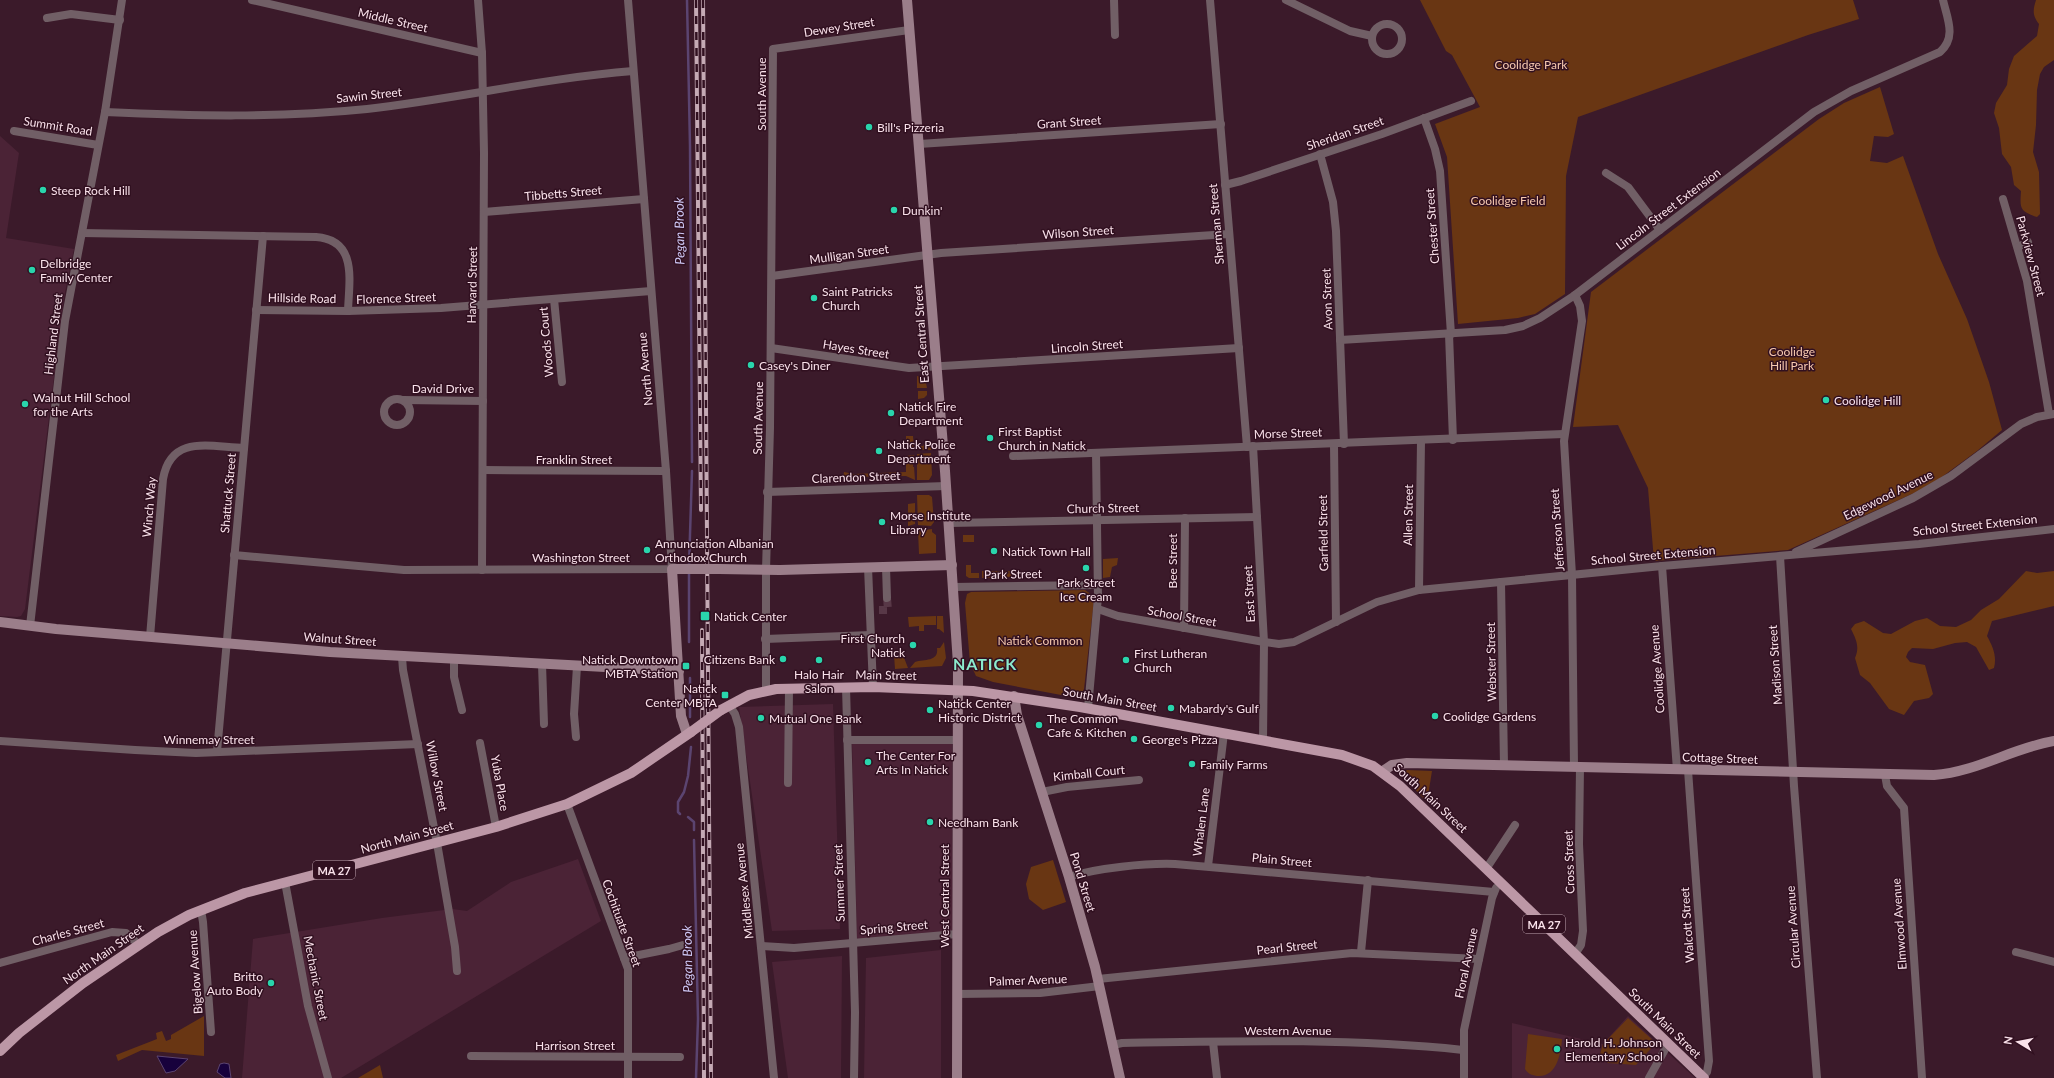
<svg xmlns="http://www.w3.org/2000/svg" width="2054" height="1078" font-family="Lato,sans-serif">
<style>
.built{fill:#4b2336;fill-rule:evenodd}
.green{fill:#693613}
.water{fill:#17013c;stroke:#5b4470}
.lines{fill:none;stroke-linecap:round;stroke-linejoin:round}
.stream{stroke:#5b4470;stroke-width:2.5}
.street-tunnel{stroke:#583847;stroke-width:8;stroke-dasharray:8 4;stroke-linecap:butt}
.street{stroke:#715f66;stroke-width:8}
.secondary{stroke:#9b7e8a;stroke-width:10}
.primary{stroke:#bc97a6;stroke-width:10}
.rail-casing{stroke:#c5aab5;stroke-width:4}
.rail{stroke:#311020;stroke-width:2.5;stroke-dasharray:8;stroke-linecap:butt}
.secondary-bridge{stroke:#9b7e8a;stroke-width:10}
.primary-bridge{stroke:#bc97a6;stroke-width:10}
.poi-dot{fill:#29d5ac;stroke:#311020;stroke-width:1.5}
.labels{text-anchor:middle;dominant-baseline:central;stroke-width:3;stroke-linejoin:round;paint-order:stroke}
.shield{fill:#311020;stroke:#bda2ad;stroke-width:1}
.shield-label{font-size:11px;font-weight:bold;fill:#f9e1ea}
.street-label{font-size:12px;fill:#f9e1ea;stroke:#311020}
.park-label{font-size:12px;fill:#f7c9af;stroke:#311020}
.poi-label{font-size:12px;fill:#f9e1ea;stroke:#311020;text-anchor:start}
.water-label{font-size:13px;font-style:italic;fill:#cec8f5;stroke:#311020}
.district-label{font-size:16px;font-weight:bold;letter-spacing:1px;fill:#8cebcd;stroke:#311020}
</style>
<rect width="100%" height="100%" fill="#3b1a2a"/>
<g class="built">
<polygon points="0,136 19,153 6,238 74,249 64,297 25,609 21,616 17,617 0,616"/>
<polygon points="833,704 840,929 772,931 739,707"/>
<polygon points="852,743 952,744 952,932 857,939"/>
<polygon points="578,859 601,921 341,1078 242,1078 253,939 382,918 452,909 467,911 511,882"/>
<polygon points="941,950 941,1078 864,1078 866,958"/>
<polygon points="842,956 841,1078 788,1078 772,962"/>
<path d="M1628 1016 1695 1078H1512V1023L1603 1044ZM1628 1018 1600 1054 1603 1044Z"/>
</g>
<g class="green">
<polygon points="1420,0 1853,0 1859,19 1808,35 1578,117 1566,176 1565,294 1535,314 1518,318 1458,324 1447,157 1435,124 1480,107 1452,55 1446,51"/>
<path d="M2036 0H2054V60L2044 67 2040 74 2037 90 2036 125 2033 152 2039 172 2040 214 2037 217C2019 211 2020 208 2021 191L2014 185 2011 167 2002 154 1999 128 1994 113 1996 103 2007 85 2009 69 2014 56 2037 36 2039 24C2032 15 2033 10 2036 0Z"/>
<polygon points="1880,87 1894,134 1888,137 1874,136 1870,161 1887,163 1903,156 1938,254 1967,319 1989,382 2002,430 1977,451 1939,479 1914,493 1788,550 1654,561 1648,488 1618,425 1573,427 1591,292 1819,119 1844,103"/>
<polygon points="917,376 925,378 927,388 917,388"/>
<polygon points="918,391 927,391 927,395 924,398 918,399"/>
<polygon points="906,436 913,436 914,449 906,449"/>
<polygon points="925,442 931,442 931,450 916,450 916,446 923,446"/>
<polygon points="931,453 932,475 929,480 917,480 917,454"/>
<polygon points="914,455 913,467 914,467 915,480 906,476 854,477 854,480 847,482 843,477 844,472 854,474 906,472 906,456"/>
<polygon points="917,495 929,495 932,497 934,522 931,526 918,525"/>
<polygon points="915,503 915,524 908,526 908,504"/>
<polygon points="932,529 932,532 936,535 936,553 919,554 918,531"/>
<rect x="963" y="535" width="11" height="7"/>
<polygon points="1118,558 1117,565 1112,567 1110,577 1103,578 1103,559"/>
<polygon points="966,565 971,565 971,573 979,573 979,578 969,578 966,576"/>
<polygon points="982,571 1014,571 1013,577 982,578"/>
<path d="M2026 571 2037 573 2054 571V606L1992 621 1987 636C1993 647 1997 656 1994 668L1989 670 1976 647 1967 642 1955 643 1933 649 1912 648 1908 652 1906 657 1910 662 1925 665 1933 694 1929 698 1914 701 1904 715 1889 709 1870 683 1860 675 1855 658C1860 647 1856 639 1851 629L1855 624 1864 621 1883 633 1891 634 1915 621 1927 618 1940 626 1956 627 1971 620 1981 610 1999 599Z"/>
<polygon points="1085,590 1092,595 1094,600 1084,689 1081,696 1077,698 993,682 976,676 970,663 965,603 967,594 971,592"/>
<polygon points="936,616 936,625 924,625 924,631 919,631 919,626 909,627 908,617"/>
<polygon points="937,616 943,616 944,633 939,629 937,629"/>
<path d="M944 642 946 658 942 666 910 668 915 662C924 659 939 662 937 648H940Z"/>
<polygon points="894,655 903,655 908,668 895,669"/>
<polygon points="1407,770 1432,771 1427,802 1405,779 1405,772"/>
<polygon points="1053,860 1066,902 1043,910 1029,899 1026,884 1031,867"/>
<polygon points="204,1016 204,1056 142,1050 118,1061 116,1055 157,1039 156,1033 162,1031 166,1041 171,1039 171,1035"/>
<polygon points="1628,1018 1656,1043 1636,1065 1608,1063 1600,1054 1603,1044"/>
<path d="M1528 1034 1562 1039C1561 1053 1557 1076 1539 1076 1533 1076 1528 1074 1525 1069Z"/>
<polygon points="380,1065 383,1078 358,1078"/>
</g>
<g class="water">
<polygon points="157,1056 188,1059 175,1071 166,1073"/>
<polygon points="224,1063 229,1064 231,1078 225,1078 217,1072 220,1064"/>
</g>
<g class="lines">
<g class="stream">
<polyline points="687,0 690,146 692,462"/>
<polyline points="689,566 692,471"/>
<polyline points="689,571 689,642"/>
<polyline points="690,717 690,678"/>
<polyline points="680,814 678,812 678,802 684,792 688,776 691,747"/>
<polyline points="688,817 694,822 694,830"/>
<polyline points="694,840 698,1019 696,1078"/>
</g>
<polyline class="street-tunnel" points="879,610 888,610 887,598"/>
<g class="street">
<polyline points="252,0 482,53"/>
<polyline points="478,0 482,53 484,153 482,570"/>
<polyline points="1114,0 1115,35"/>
<polyline points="1210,0 1247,447"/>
<polyline points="1286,0 1350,31 1372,36"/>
<polyline points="47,18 71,14 120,20"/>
<circle cx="1387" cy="39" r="15"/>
<path d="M105 112C192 116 279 118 367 109 456 99 544 78 633 71"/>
<polyline points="1424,118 1435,149 1440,171 1451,334"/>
<polyline points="14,131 98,145"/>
<polyline points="919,144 1221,124"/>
<polyline points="1320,154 1333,202 1336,231 1344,444"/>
<polyline points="1606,173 1628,187 1660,230"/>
<polyline points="1225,185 1241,181 1382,134 1471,101"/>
<polyline points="2003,199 2027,281 2049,414"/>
<polyline points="484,212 644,199"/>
<path d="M82 233 316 237C358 240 349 281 348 311"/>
<polyline points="2018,247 2028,242"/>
<polyline points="772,276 941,253 1229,234"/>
<polyline points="554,299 562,382"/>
<polyline points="256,310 348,311 441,308 651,291"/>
<polyline points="1449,334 1453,440"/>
<path d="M1340 340 1505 330 1523 326 1540 318 1575 295 1814 112 1851 91 1940 52C1957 37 1947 18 1943 0"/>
<polyline points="771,348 909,368 1239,348"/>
<circle cx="397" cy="412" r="13"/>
<polyline points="403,400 483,401"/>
<polyline points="1334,444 1336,622"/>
<polyline points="1253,446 1264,642 1263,740"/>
<polyline points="1013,456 1564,434"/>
<polyline points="483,470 666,471"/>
<polyline points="767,492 946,486"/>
<polyline points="949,523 1257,517"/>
<polyline points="1796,552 1913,498 1951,476 2021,424 2037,417 2054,414"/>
<polyline points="234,555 404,570 672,569 666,471 628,0"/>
<polyline points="1780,556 1794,786 1817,1078"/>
<polyline points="1662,566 1677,770"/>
<polyline points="868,567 873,687"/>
<polyline points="886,567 887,598"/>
<polyline points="1501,582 1504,765"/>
<polyline points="953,587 1097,585"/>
<polyline points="1419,590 1421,441"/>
<polyline points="1098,609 1118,616 1264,642 1279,644 1294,642 1377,602 1419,590 1662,566 1919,544 2054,529"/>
<polyline points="30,626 65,321 105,112 122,0"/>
<polyline points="1184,628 1185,518"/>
<path d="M150 637 163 479C171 434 210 447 244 448"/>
<polyline points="765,639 871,635"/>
<polyline points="402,657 403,670 437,843 455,947 457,971"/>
<polyline points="454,660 454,677 462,710"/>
<polyline points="542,664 544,724"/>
<polyline points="846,687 855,1012 854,1078"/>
<polyline points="766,690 766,570 770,428 773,49 909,30"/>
<polyline points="729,705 735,714 739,727 774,1078"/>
<polyline points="1088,708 1098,597 1096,453"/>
<polyline points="576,737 574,714 577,666"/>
<polyline points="847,740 958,740"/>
<polyline points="0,741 135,750 196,753 418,744"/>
<polyline points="480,743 496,827"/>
<polyline points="217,752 263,236"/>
<polyline points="1574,767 1572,575 1564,441 1582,321 1580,306 1575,295"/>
<polyline points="1688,770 1709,1061 1707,1072 1703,1077"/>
<polyline points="1885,775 1887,786 1904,808 1922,1078"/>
<polyline points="788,783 789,689"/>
<polyline points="1042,792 1067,787 1139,780"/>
<polyline points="567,804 628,969 628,1078"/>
<polyline points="1208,866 1224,733"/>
<polyline points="1486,869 1515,825"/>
<path d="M1069 877C1096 868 1147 863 1175 864L1494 892"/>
<polyline points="285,882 308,1006 328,1078"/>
<polyline points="201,910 203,922 211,1032"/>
<polyline points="761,946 794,948 957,934"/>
<polyline points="1361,952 1368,880"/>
<polyline points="2016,952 2054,962"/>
<polyline points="1575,954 1581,945 1583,931 1579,844 1580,767"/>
<polyline points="624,958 669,949 683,945"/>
<polyline points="0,963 112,932 126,933 138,944"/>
<polyline points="1098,979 1352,953 1479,959"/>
<polyline points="957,994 1040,993 1100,986"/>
<polyline points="1213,1042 1217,1078"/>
<path d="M1113 1045 1122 1043C1236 1041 1349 1038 1463 1050"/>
<polyline points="471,1056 680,1057"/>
<polyline points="1464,1078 1464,1030 1492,898 1496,888"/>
<polyline points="1649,1078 1668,1044"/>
</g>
<g class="secondary">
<polyline points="907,0 945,471 958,664 957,1078"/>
<polyline points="687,569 672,569 681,716 687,734"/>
<polyline points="719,569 780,570 952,565"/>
<polyline points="0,622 56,629 330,652 679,671"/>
<polyline points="1014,696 1017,715 1069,877 1095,967 1120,1078"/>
<path d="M1383 771 1392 765 1407 763 1934 775C1977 772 2012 748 2054 741"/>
</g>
<g class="primary">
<polyline points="721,710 749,695 776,689 873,687 973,691 1080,707 1342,755 1373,766 1400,786 1704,1078"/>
<polyline points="0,1051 19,1033 83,983 158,932 189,915 245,893 496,827 567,804 631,773 691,732"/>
</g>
<g class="rail-casing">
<g id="rail">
<polyline points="696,0 701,510"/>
<polyline points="703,0 711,1078"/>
<polyline points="702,630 704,1078"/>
</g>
</g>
<use href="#rail" class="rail"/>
<polyline class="secondary-bridge" points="687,569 719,569"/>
<polyline class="primary-bridge" points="691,732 721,710"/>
</g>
<g class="poi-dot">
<circle cx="869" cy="127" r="4"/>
<circle cx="43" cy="190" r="4"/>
<circle cx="894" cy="210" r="4"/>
<circle cx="32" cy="270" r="4"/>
<circle cx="814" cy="298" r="4"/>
<circle cx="751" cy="365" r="4"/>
<circle cx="1826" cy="400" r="4"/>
<circle cx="25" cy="404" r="4"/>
<circle cx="891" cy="413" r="4"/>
<circle cx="990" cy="438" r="4"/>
<circle cx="879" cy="451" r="4"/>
<circle cx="882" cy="522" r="4"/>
<circle cx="647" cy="550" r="4"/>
<circle cx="994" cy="551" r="4"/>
<circle cx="1086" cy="568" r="4"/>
<rect x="700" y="611" width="10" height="10" rx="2"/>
<circle cx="913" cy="645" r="4"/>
<circle cx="783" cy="659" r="4"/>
<circle cx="819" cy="660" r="4"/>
<circle cx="1126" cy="660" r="4"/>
<rect x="682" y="662" width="8" height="8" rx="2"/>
<rect x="721" y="691" width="8" height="8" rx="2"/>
<circle cx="1171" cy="708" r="4"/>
<circle cx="930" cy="710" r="4"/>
<circle cx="1435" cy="716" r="4"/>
<circle cx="761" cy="718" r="4"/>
<circle cx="1039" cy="725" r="4"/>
<circle cx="1134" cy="739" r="4"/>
<circle cx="868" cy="762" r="4"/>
<circle cx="1192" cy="764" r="4"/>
<circle cx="930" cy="822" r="4"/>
<circle cx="271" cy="983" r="4"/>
<circle cx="1557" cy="1049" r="4"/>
</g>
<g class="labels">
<g class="shield">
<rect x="313" y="861" width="42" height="18" rx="3"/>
<rect x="1523" y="915" width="42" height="18" rx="3"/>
</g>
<g class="shield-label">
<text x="334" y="870">MA 27</text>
<text x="1544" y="924">MA 27</text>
</g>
<g class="street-label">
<text transform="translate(393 20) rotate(13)">Middle Street</text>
<text transform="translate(839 27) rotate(-9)">Dewey Street</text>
<text transform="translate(761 94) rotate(-90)">South Avenue</text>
<text transform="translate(369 95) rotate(-6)">Sawin Street</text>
<text transform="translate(1069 122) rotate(-4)">Grant Street</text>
<text transform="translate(58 126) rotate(9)">Summit Road</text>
<text transform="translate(1345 133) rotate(-19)">Sheridan Street</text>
<text transform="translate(563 193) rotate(-5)">Tibbetts Street</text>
<text transform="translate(1668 209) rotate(-37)">Lincoln Street Extension</text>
<text transform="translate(1216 224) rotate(-95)">Sherman Street</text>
<text transform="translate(1432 226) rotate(-94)">Chester Street</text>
<text transform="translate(1078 232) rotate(-4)">Wilson Street</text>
<text transform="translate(849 254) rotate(-8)">Mulligan Street</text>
<text transform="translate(2031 256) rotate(75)">Parkview Street</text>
<text transform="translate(472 285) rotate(-89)">Harvard Street</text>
<text transform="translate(302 298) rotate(1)">Hillside Road</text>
<text transform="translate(396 298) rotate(-2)">Florence Street</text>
<text transform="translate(1327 299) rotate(-92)">Avon Street</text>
<text transform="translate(53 334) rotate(-83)">Highland Street</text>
<text transform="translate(921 334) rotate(-94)">East Central Street</text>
<text transform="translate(546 342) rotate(-95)">Woods Court</text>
<text transform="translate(1087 346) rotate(-4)">Lincoln Street</text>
<text transform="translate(856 349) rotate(9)">Hayes Street</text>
<text transform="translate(645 369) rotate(-95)">North Avenue</text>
<text x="443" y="388">David Drive</text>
<text transform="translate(758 418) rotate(-89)">South Avenue</text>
<text transform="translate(1288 433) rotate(-2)">Morse Street</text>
<text x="574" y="459">Franklin Street</text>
<text transform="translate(856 477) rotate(-2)">Clarendon Street</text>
<text transform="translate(228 493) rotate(-85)">Shattuck Street</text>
<text transform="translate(1888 495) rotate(-26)">Edgewood Avenue</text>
<text transform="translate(149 507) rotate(-85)">Winch Way</text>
<text transform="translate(1103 508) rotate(-1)">Church Street</text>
<text transform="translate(1408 515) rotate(-89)">Allen Street</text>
<text transform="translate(1975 525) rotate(-6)">School Street Extension</text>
<text transform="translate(1557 530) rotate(-94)">Jefferson Street</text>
<text transform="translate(1323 533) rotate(-91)">Garfield Street</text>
<text transform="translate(1653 555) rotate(-5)">School Street Extension</text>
<text x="581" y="557">Washington Street</text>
<text transform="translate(1172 561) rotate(-90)">Bee Street</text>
<text transform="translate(1013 574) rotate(-1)">Park Street</text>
<text transform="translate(1249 594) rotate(-93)">East Street</text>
<text transform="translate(1182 616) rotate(10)">School Street</text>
<text transform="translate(340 639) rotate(4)">Walnut Street</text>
<text transform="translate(1491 662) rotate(-91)">Webster Street</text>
<text transform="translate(1775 665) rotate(-94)">Madison Street</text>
<text transform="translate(1657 669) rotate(-94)">Coolidge Avenue</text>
<text transform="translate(886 675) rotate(1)">Main Street</text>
<text transform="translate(1110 699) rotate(10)">South Main Street</text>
<text x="209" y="739">Winnemay Street</text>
<text transform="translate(1720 758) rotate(2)">Cottage Street</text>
<text transform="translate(1089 773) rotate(-6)">Kimball Court</text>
<text transform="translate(437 776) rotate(79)">Willow Street</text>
<text transform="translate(500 783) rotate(80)">Yuba Place</text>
<text transform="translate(1431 798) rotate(43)">South Main Street</text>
<text transform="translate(1201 822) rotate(-83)">Whalen Lane</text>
<text transform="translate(407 837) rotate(-15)">North Main Street</text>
<text transform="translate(1282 860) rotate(5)">Plain Street</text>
<text transform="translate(1569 862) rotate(-92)">Cross Street</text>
<text transform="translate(1083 882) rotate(73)">Pond Street</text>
<text transform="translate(839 883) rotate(-92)">Summer Street</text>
<text transform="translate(744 891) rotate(-96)">Middlesex Avenue</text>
<text transform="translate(944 896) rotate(-90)">West Central Street</text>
<text transform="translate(622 923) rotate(70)">Cochituate Street</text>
<text transform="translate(1899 924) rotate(-94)">Elmwood Avenue</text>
<text transform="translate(1687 925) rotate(-94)">Walcott Street</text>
<text transform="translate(894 927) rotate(-5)">Spring Street</text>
<text transform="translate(1793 927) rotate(-94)">Circular Avenue</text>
<text transform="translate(68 932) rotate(-15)">Charles Street</text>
<text transform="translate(1287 947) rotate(-6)">Pearl Street</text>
<text transform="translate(103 954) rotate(-35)">North Main Street</text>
<text transform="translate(1466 963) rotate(-78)">Floral Avenue</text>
<text transform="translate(195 972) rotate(-94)">Bigelow Avenue</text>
<text transform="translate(316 978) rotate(79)">Mechanic Street</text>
<text transform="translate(1028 980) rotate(-2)">Palmer Avenue</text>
<text transform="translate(1665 1023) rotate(44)">South Main Street</text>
<text x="1288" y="1030">Western Avenue</text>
<text x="575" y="1045">Harrison Street</text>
</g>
<g class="park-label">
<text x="1531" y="64">Coolidge Park</text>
<text x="1508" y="200">Coolidge Field</text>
<text x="1792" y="351">Coolidge<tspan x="1792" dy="14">Hill Park</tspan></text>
<text x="1040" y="640">Natick Common</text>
</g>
<g class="poi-label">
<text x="877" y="127">Bill's Pizzeria</text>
<text x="51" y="190">Steep Rock Hill</text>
<text x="902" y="210">Dunkin'</text>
<text x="40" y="263">Delbridge<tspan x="40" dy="14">Family Center</tspan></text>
<text x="822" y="291">Saint Patricks<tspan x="822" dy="14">Church</tspan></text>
<text x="759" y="365">Casey's Diner</text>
<text x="33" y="397">Walnut Hill School<tspan x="33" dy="14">for the Arts</tspan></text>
<text x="1834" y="400">Coolidge Hill</text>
<text x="899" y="406">Natick Fire<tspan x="899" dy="14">Department</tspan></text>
<text x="998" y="431">First Baptist<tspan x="998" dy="14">Church in Natick</tspan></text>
<text x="887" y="444">Natick Police<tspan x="887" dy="14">Department</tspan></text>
<text x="890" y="515">Morse Institute<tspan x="890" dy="14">Library</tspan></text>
<text x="655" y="543">Annunciation Albanian<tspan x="655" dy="14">Orthodox Church</tspan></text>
<text x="1002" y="551">Natick Town Hall</text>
<text x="1086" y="582" text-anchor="middle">Park Street<tspan x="1086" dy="14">Ice Cream</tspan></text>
<text x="714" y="616">Natick Center</text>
<text x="905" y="638" text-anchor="end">First Church<tspan x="905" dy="14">Natick</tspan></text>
<text x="1134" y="653">First Lutheran<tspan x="1134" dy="14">Church</tspan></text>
<text x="678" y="659" text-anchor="end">Natick Downtown<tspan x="678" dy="14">MBTA Station</tspan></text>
<text x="775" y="659" text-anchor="end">Citizens Bank</text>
<text x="819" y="674" text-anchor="middle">Halo Hair<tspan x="819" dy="14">Salon</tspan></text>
<text x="717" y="688" text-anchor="end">Natick<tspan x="717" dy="14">Center MBTA</tspan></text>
<text x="938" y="703">Natick Center<tspan x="938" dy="14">Historic District</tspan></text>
<text x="1179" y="708">Mabardy's Gulf</text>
<text x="1443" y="716">Coolidge Gardens</text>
<text x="769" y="718">Mutual One Bank</text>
<text x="1047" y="718">The Common<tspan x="1047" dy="14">Cafe &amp; Kitchen</tspan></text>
<text x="1142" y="739">George's Pizza</text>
<text x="876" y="755">The Center For<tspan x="876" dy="14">Arts In Natick</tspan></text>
<text x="1200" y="764">Family Farms</text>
<text x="938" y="822">Needham Bank</text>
<text x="263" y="976" text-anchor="end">Britto<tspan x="263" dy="14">Auto Body</tspan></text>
<text x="1565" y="1042">Harold H. Johnson<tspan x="1565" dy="14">Elementary School</tspan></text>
</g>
<g class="water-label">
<text transform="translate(679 231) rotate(-91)">Pegan Brook</text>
<text transform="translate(687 959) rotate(-91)">Pegan Brook</text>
</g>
<g class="district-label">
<text x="985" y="663">NATICK</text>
</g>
</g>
<g transform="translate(2018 1042) rotate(280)" stroke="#311020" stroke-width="3" paint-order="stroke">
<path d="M0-3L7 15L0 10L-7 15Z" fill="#f9e1ea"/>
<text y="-6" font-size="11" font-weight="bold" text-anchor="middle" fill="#f9e1ea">N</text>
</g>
</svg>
